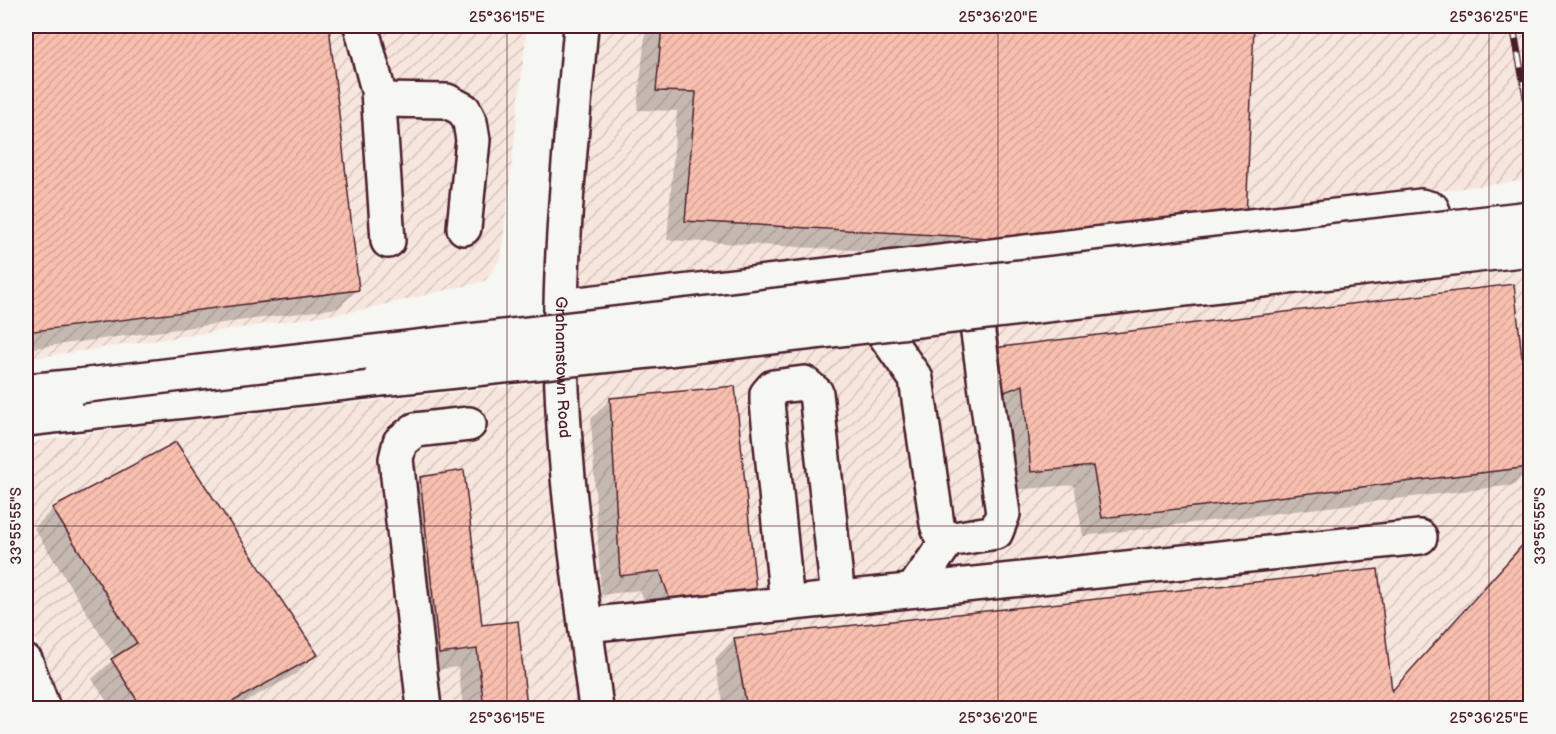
<svg xmlns="http://www.w3.org/2000/svg" width="1556" height="734" font-family="'Balsamiq Sans',sans-serif">
<style>
.industrial{fill:url(#industrial-furrows)}
.shadow{fill:#0003}
.building{fill:url(#building-hatch);stroke:#4a1f2b;stroke-width:1.5}
.lines{fill:none;stroke-linecap:round;stroke-linejoin:round}
.minor-casing{stroke:#4a1f2b;stroke-width:38}
.major-casing{stroke:#4a1f2b;stroke-width:38}
.highway-casing{stroke:#4a1f2b;stroke-width:38}
.minor{stroke:#f6f6f2;stroke-width:33}
.major{stroke:#f6f6f2;stroke-width:33}
.highway{stroke:#f6f6f2;stroke-width:33}
.rail-casing{stroke:#4a1f2b;stroke-width:7}
.rail{stroke:#f6f6f2;stroke-width:4.5;stroke-dasharray:14;stroke-linecap:butt}
.highway-bridge-casing{stroke:#4a1f2b;stroke-width:38;stroke-linecap:butt}
.highway-bridge{stroke:#f6f6f2;stroke-width:33}
.ticks{fill:none;stroke:#4a1f2b;stroke-width:1.5;stroke-opacity:0.45}
.labels{text-anchor:middle;dominant-baseline:central;stroke-width:6;stroke-linejoin:round;paint-order:stroke}
.street-label{font-size:16px;fill:#4a1f2b;stroke:#f6f6f2}
.neatline{fill:none;stroke:#4a1f2b;stroke-width:2}
.ticks-label{font-size:15px;text-anchor:middle;fill:#4a1f2b}
</style>
<defs>
<pattern id="industrial-furrows" width="10" height="10" patternUnits="userSpaceOnUse" patternTransform="scale(1.5)"><rect width="10" height="10" fill="#f7e6de"/><path d="M-1 1l2-2M0 10L10 0M9 11l2-2" fill="none" stroke="#d5c5bf"/></pattern>
<pattern id="building-hatch" width="6" height="6" patternUnits="userSpaceOnUse" patternTransform="scale(1.5)"><rect width="6" height="6" fill="#f8bfaf"/><path d="M-1 1l2-2M0 6l6-6M5 7l2-2" fill="none" stroke="#d6a497"/></pattern>
</defs>
<rect width="100%" height="100%" fill="#f6f6f2"/>
<filter id="ink" filterUnits="userSpaceOnUse"><feTurbulence type="fractalNoise" baseFrequency=".0167" numOctaves="2"/><feDisplacementMap in="SourceGraphic" scale="12" xChannelSelector="R" yChannelSelector="G"/><feConvolveMatrix kernelMatrix="1 2 1 2 8 2 1 2 1" color-interpolation-filters="sRGB"/></filter>
<g filter="url(#ink)">
<g class="industrial">
<polygon points="26,26 527,26 501,258 485,281 362,310 26,359"/>
<polygon points="596,26 1530,26 1530,180 575,293"/>
<polygon points="1530,269 1530,708 63,708 26,617 26,448 39,441 136,426 578,379 602,371"/>
</g>
<g class="shadow">
<polygon points="26,26 327,26 358,289 338,308 26,349"/>
<polygon points="646,26 1253,26 1244,219 1041,260 667,240 677,111 637,110"/>
<polygon points="1513,286 1530,444 1530,468 1514,485 1083,536 1074,485 1012,490 975,369"/>
<polygon points="610,399 754,589 735,609 651,619 640,590 601,595 591,419"/>
<polygon points="421,478 480,626 517,623 525,708 463,708 458,667 420,672 401,498"/>
<polygon points="53,509 316,655 296,674 234,708 111,708 92,679 115,658 34,528"/>
<polygon points="1526,543 1530,588 1530,708 724,708 715,659 734,639 1391,693"/>
</g>
<g class="building">
<polygon points="26,26 329,26 359,290 26,332"/>
<polygon points="662,26 1254,26 1246,219 1061,242 685,221 696,92 656,91"/>
<polygon points="1514,284 1530,431 1530,467 1102,518 1093,466 1031,472 1023,385 999,394 993,348"/>
<polygon points="735,386 756,590 670,600 660,571 620,576 610,398"/>
<polygon points="176,442 318,655 221,708 142,708 111,659 137,643 52,508"/>
<polygon points="464,470 482,625 518,621 527,708 484,708 477,649 439,654 420,477"/>
<polygon points="1527,540 1530,574 1530,708 747,708 734,638 1378,569 1392,691"/>
</g>
<g class="lines">
<g class="minor-casing">
<g id="minor">
<polyline points="361,26 378,90 388,241"/>
<polyline points="379,100 447,101 464,110 470,122 473,140 464,228"/>
<polyline points="561,306 1421,206 1432,209 1434,214 1439,256"/>
<polyline points="885,335 916,379 937,524 940,533 948,540 996,532 1003,514 977,326"/>
<polyline points="913,590 948,540"/>
<polyline points="787,604 767,402 767,394 773,387 804,383 816,393 838,598"/>
<polyline points="586,625 1420,537"/>
<polyline points="424,708 396,459 400,442 415,430 469,424"/>
</g>
</g>
<g class="major-casing">
<g id="major">
<path id="s1" d="M581 26C573 119 563 213 561 306 558 441 579 575 596 708"/>
<polyline points="26,662 43,708"/>
</g>
</g>
<g class="highway-casing">
<g id="highway">
<polyline points="26,391 79,386"/>
<polyline points="26,419 380,379"/>
</g>
</g>
<use href="#minor" class="minor"/>
<use href="#major" class="major"/>
<use href="#highway" class="highway"/>
<g class="rail-casing">
<g id="rail">
<polyline points="1513,26 1530,119"/>
<polyline points="1529,26 1530,31"/>
</g>
</g>
<use href="#rail" class="rail"/>
<g class="highway-bridge-casing">
<g id="highway-bridge">
<polyline points="380,379 668,349 1530,249"/>
<polyline points="79,386 1530,218"/>
</g>
</g>
<use href="#highway-bridge" class="highway-bridge"/>
</g>
</g>
<path class="ticks" d="M507 26V708M998 26V708M1489 26V708M26 526H1530"/>
<g class="labels">
<g class="street-label">
<text stroke="none"><textPath href="#s1" startOffset="342">Grahamstown Road</textPath></text>
</g>
</g>
<rect width="1556" height="734" fill="none" stroke="#f6f6f2" stroke-width="66"/>
<rect x="33" y="33" width="1490" height="668" class="neatline"/>
<g class="ticks-label">
<text x="507" y="22">25°36'15"E</text>
<text x="998" y="22">25°36'20"E</text>
<text x="1489" y="22">25°36'25"E</text>
<text transform="translate(16 526) rotate(-90)" y="5">33°55'55"S</text>
<text transform="translate(1540 526) rotate(-90)" y="5">33°55'55"S</text>
<text x="507" y="723">25°36'15"E</text>
<text x="998" y="723">25°36'20"E</text>
<text x="1489" y="723">25°36'25"E</text>
</g>
</svg>
